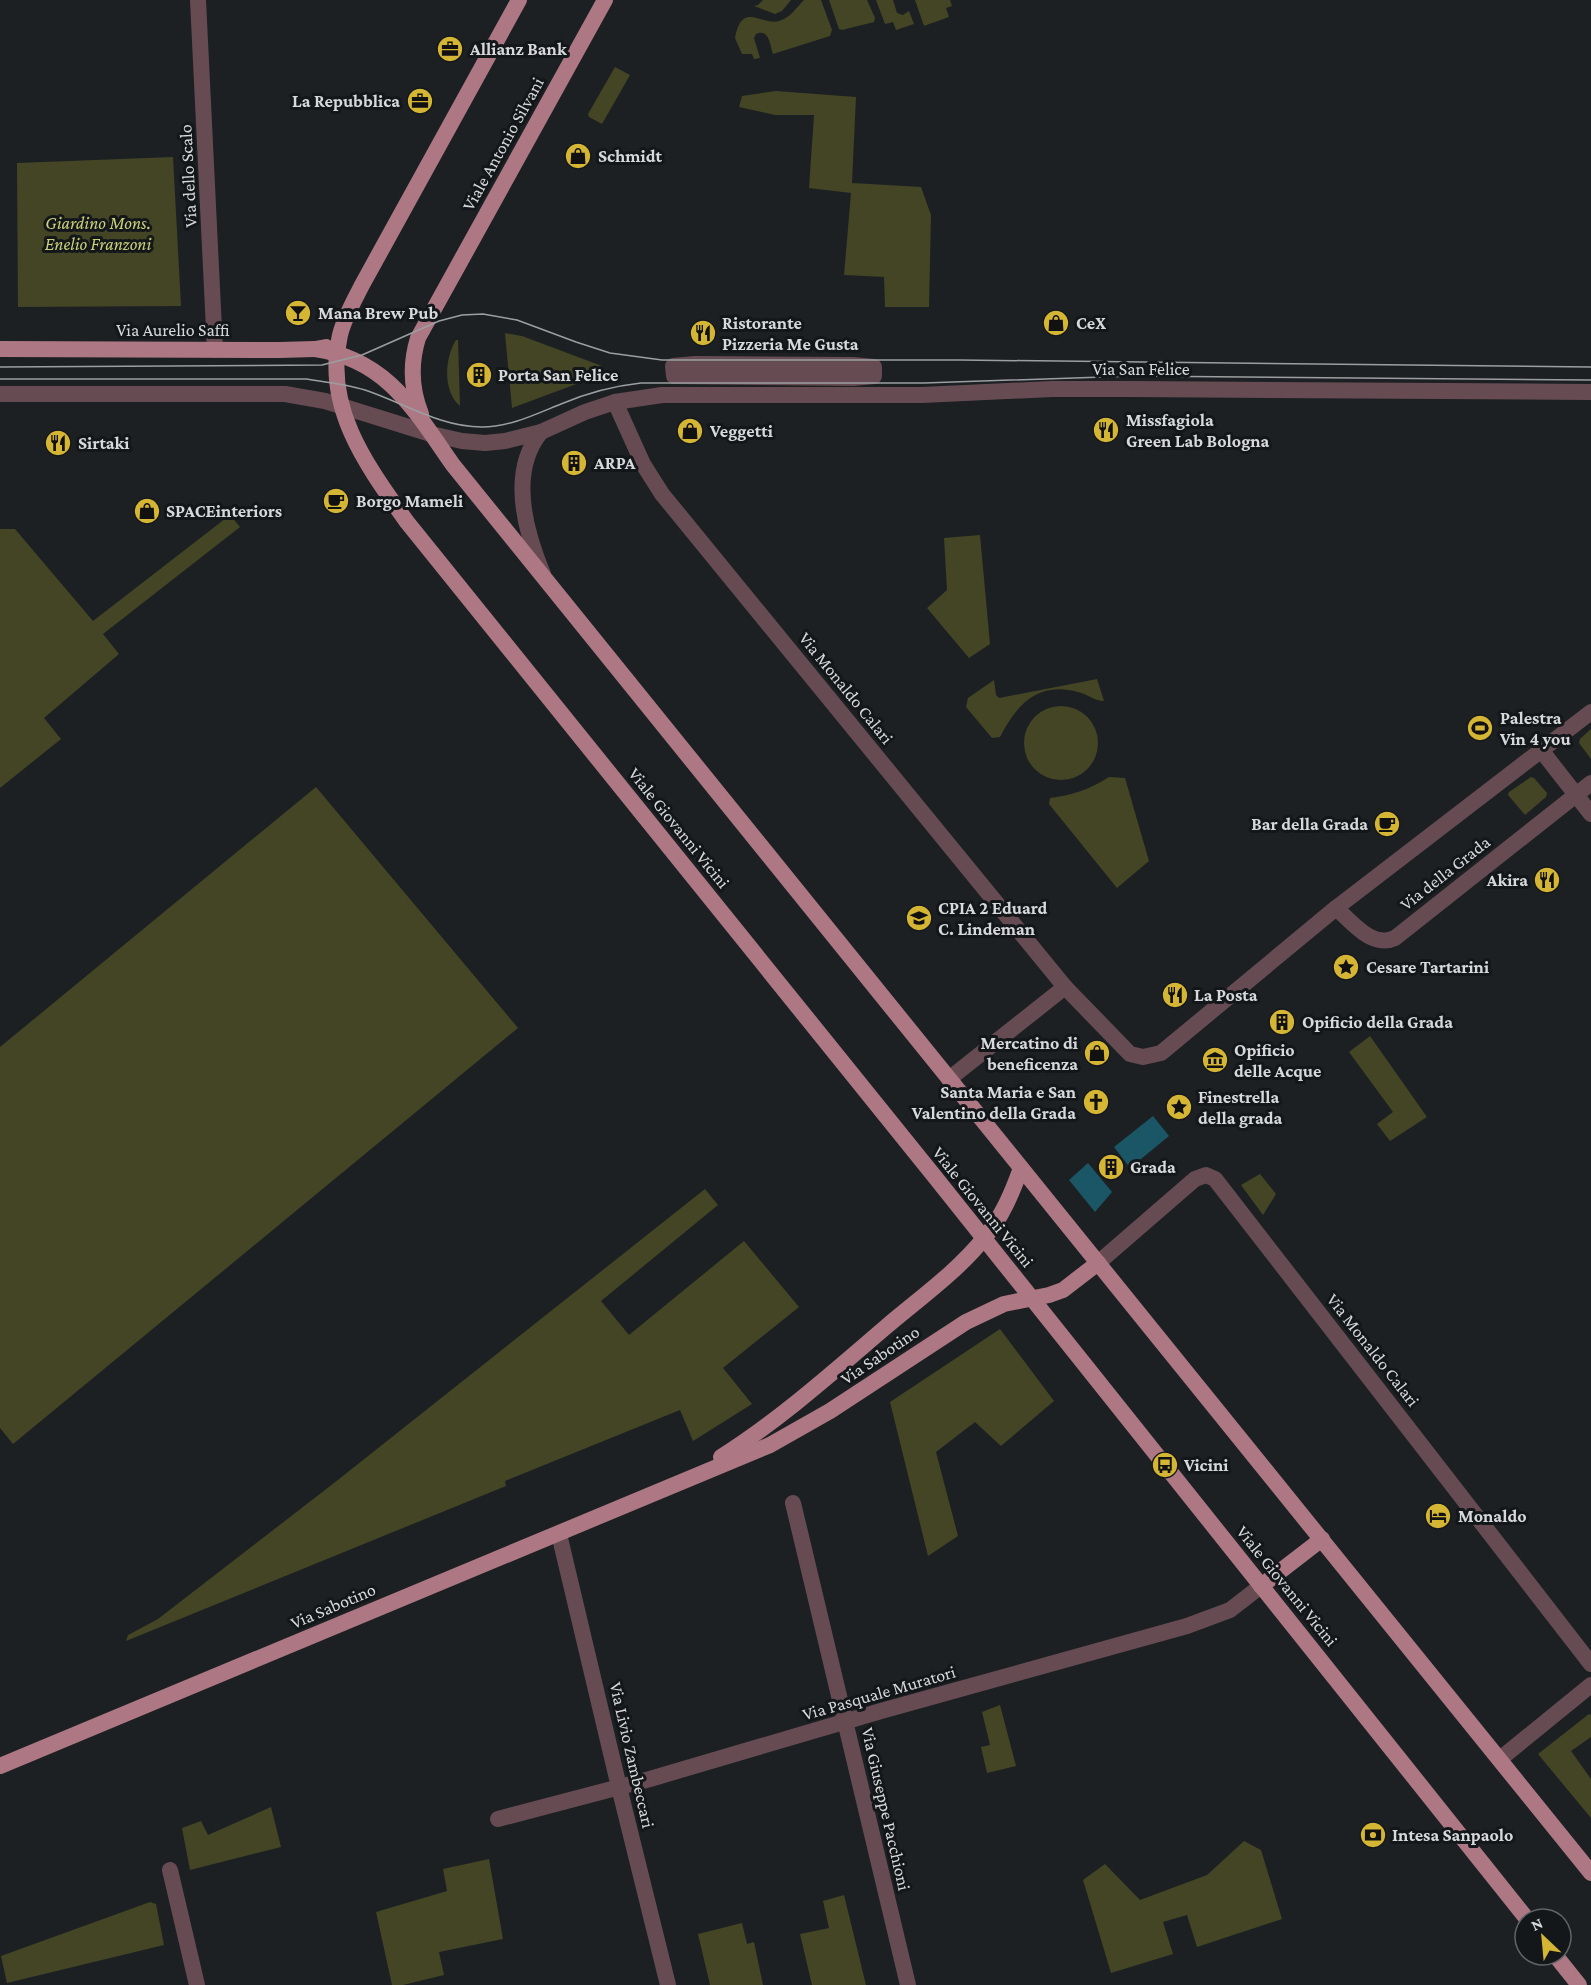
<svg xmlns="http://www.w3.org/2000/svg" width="1591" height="1985" font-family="'Crimson Pro',serif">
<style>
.green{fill:#434524}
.water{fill:#1a5665}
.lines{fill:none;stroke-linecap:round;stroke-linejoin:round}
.minor{stroke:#664c52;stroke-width:16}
.tertiary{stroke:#664c52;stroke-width:16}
.primary{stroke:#ad7883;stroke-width:16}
.tram{stroke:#9c9fa1;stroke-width:1.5}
.labels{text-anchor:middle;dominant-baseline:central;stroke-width:6;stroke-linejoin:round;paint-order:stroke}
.poi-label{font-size:18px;font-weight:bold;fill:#d6d8da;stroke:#13171a;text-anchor:start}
.street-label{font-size:18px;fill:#d6d8da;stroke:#13171a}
.park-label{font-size:18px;font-style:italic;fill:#ccd17a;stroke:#13171a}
</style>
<rect width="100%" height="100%" fill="#1c2023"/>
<g class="green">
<polygon points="763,0 791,0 782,11 775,14 754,6 758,5"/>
<path d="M804 0H821L832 30 830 36 773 54C770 45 769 28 756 34L754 38 760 58 754 59 752 54H742L735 38C742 0 761 26 779 21 790 18 796 8 804 0Z"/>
<polygon points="829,0 867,0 875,18 874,22 842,30 839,29"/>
<polygon points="876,0 893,0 897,13 903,15 909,11 914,24 896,30 893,22 885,24"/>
<polygon points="915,0 950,0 952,6 946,8 949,17 924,26"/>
<polygon points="615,67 630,75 602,124 589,117 588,114"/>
<polygon points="776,91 856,97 852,183 921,187 931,215 929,307 885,307 884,277 844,275 851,193 809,188 814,115 775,115 739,107 742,96"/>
<polygon points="173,157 181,306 18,307 17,163"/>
<polygon points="505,333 522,336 602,366 595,377 512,408"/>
<path d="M456 340H458L460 406C443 392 444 359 456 340Z"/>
<polygon points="230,515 240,527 103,634 119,654 44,718 61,739 0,788 0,529 15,529 93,621"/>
<polygon points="980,535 990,644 969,658 927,608 947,590 944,538"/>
<path d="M1097 679 1104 701C1095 701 1087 694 1078 692 1038 681 1016 705 1000 737L992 738 966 707 968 698 994 680 996 695 999 698Z"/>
<circle cx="1061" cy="743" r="37"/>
<polygon points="1591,729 1591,759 1579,743 1580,739"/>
<path d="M1109 777 1125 778 1149 861 1117 888 1049 804 1050 798C1073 795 1090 789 1109 777Z"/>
<polygon points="1531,777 1534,778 1547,793 1546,797 1525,815 1508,795 1509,792"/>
<polygon points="316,787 518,1028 13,1444 0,1428 0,1047"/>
<polygon points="1370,1036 1427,1117 1390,1141 1377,1124 1393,1112 1349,1052"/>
<polygon points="1260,1174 1276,1194 1263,1215 1241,1185"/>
<polygon points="705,1189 718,1205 601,1301 629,1335 744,1241 799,1307 723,1368 752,1404 693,1441 680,1410 505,1481 506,1486 126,1641 128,1635 158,1619 334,1483"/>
<polygon points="1000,1329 1054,1401 1001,1446 975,1422 936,1452 958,1536 928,1556 890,1402"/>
<polygon points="1000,1705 1016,1766 987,1773 981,1747 990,1745 982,1712"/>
<polygon points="1589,1714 1591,1715 1591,1737 1571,1751 1591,1779 1591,1818 1538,1754"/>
<polygon points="271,1807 281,1847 190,1870 182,1828 201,1821 208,1835"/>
<polygon points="1244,1841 1261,1850 1282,1919 1197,1947 1187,1915 1163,1922 1173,1954 1111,1973 1083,1880 1105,1864 1140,1900 1207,1875"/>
<polygon points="489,1859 503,1939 439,1952 444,1975 403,1985 392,1985 376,1912 447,1891 443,1869"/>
<polygon points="844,1895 866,1985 812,1985 800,1934 829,1928 823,1901"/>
<polygon points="150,1902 156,1904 164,1945 7,1983 1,1956"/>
<polygon points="742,1923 747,1944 754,1942 763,1985 710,1985 698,1934"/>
</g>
<g class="water">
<polygon points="1153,1116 1169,1136 1130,1168 1114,1147"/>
<polygon points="1088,1163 1112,1192 1095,1212 1069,1180"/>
</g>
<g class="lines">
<g class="minor">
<polyline points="198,0 215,350"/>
<polygon points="695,364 853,365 874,367 874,376 853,378 674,376 673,366"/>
<polyline points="615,402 643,464 662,494 1065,987 949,1079"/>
<polyline points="1541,750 1591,814"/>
<path d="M1336 908C1352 922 1372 949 1395 938L1591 783"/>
<polyline points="1065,987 1130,1054 1143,1057 1161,1053 1336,908 1591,712"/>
<polyline points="1098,1263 1195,1179 1206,1175 1215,1179 1591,1664"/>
<polyline points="793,1503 908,1985"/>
<polyline points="559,1534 619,1787 668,1985"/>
<polyline points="1500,1759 1591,1685"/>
<polyline points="498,1819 650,1779 881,1711 1187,1626 1230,1610 1261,1586"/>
<polyline points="170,1870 197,1985"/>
</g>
<g class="tertiary">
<polyline points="0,394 285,394 325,401 431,434 462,441 485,443 505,441 541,432 585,412 615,402 662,395 922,395 1052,389 1131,389 1591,392"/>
<path d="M541 432C508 472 525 531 543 574"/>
</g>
<g class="primary">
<path d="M519 0 362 285C354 301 344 318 340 335 323 408 368 467 407 522L935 1177 1527 1919"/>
<polyline points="0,349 280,350 315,349 326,347"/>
<path d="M315 349C387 359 415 411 453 465L1591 1873"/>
<path d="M421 414C411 389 410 364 418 338L605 0"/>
<path d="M721 1457C781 1419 833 1372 887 1326 920 1298 958 1271 985 1237 1002 1217 1012 1193 1021 1168"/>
<polyline points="1261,1586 1322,1539"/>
<polyline points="0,1766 770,1445 830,1411 966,1322 1004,1304 1049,1295 1063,1290 1098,1263"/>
<polyline points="1555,1955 1579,1985"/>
</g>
<g class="tram">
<polyline points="0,367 322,365 362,355 439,321 462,315 483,314 517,320 576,342 610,353 662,360 960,360 1591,367"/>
<path d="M0 379H306C326 382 346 384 365 390 404 403 440 427 482 427 510 427 536 414 561 404 587 393 613 386 641 383H924L1132 376 1591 380"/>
</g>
</g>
<defs>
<g id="office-disc" transform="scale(1.35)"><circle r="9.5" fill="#d5b534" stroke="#13171a"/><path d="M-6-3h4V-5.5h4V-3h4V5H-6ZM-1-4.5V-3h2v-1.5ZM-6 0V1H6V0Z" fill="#111"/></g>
<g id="shop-disc" transform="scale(1.35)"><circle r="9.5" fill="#d5b534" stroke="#13171a"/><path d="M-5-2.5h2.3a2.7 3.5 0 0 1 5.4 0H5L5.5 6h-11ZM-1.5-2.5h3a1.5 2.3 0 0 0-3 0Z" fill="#111"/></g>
<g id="bar-disc" transform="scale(1.35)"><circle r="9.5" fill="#d5b534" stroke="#13171a"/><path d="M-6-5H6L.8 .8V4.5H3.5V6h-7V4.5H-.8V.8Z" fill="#111"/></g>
<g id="restaurant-disc" transform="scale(1.35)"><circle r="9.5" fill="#d5b534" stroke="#13171a"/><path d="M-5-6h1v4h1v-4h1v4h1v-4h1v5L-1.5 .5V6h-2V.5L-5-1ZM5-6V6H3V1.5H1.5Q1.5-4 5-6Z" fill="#111"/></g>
<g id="building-disc" transform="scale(1.35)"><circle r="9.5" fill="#d5b534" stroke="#13171a"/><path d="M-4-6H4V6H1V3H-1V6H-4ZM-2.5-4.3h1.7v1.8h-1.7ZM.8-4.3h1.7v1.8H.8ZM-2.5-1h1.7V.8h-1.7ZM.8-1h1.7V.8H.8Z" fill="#111"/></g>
<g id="cafe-disc" transform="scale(1.35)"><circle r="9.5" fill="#d5b534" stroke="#13171a"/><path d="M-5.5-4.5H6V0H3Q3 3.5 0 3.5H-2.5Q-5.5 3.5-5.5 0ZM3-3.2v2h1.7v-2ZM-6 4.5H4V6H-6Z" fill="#111"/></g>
<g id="stadium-disc" transform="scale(1.35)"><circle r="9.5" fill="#d5b534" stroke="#13171a"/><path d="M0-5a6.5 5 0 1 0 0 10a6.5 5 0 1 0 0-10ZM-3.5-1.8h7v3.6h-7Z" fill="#111"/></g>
<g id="university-disc" transform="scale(1.35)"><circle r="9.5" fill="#d5b534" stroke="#13171a"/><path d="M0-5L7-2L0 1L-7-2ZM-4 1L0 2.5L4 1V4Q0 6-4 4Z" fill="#111"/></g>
<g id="sight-disc" transform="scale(1.35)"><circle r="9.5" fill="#d5b534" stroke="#13171a"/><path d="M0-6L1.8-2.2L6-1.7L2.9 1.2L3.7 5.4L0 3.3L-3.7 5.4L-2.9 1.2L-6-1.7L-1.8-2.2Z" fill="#111"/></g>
<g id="museum-disc" transform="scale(1.35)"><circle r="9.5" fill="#d5b534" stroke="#13171a"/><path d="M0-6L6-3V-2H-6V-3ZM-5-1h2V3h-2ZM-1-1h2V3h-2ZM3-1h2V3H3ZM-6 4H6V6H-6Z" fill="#111"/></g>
<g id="church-disc" transform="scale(1.35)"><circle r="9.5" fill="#d5b534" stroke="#13171a"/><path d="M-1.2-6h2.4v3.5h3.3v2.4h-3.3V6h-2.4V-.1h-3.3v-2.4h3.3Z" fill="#111"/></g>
<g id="bus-disc" transform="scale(1.35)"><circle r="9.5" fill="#d5b534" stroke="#13171a"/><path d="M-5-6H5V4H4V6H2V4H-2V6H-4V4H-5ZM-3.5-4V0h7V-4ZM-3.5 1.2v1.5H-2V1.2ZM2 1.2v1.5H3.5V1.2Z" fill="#111"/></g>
<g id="hotel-disc" transform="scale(1.35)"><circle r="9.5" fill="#d5b534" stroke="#13171a"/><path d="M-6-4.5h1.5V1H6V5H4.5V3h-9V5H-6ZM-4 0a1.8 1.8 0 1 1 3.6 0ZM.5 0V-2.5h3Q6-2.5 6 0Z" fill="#111"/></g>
<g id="bank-disc" transform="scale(1.35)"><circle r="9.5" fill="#d5b534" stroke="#13171a"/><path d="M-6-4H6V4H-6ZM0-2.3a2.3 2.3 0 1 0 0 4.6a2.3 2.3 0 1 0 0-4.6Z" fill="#111"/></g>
</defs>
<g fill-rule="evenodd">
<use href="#office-disc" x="450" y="49"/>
<use href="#office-disc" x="420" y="101"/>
<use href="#shop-disc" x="578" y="156"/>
<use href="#bar-disc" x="298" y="313"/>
<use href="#shop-disc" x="1056" y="323"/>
<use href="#restaurant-disc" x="703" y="333"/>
<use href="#building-disc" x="479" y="375"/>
<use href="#restaurant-disc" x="1106" y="430"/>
<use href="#shop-disc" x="690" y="431"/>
<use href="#restaurant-disc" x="58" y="443"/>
<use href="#building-disc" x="574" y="463"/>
<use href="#cafe-disc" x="336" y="501"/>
<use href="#shop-disc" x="147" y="511"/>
<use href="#stadium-disc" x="1480" y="728"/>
<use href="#cafe-disc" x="1387" y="824"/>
<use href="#restaurant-disc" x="1547" y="880"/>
<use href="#university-disc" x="919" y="918"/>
<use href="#sight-disc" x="1346" y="967"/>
<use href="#restaurant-disc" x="1175" y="995"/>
<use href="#building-disc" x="1282" y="1022"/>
<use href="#shop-disc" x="1097" y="1053"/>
<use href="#museum-disc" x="1215" y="1060"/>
<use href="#church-disc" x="1096" y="1102"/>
<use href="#sight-disc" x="1179" y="1107"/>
<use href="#building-disc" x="1111" y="1167"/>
<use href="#bus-disc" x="1165" y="1465"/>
<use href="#hotel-disc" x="1438" y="1516"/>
<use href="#bank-disc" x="1373" y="1835"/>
</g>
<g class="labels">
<g class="poi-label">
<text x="470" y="49">Allianz Bank</text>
<text x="400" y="101" text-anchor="end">La Repubblica</text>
<text x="598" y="156">Schmidt</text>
<text x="318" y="313">Mana Brew Pub</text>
<text x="722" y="323">Ristorante<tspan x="722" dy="21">Pizzeria Me Gusta</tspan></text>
<text x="1076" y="323">CeX</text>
<text x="498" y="375">Porta San Felice</text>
<text x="1126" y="420">Missfagiola<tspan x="1126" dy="21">Green Lab Bologna</tspan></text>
<text x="710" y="431">Veggetti</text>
<text x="78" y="443">Sirtaki</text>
<text x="594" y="463">ARPA</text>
<text x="356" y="501">Borgo Mameli</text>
<text x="166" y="511">SPACEinteriors</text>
<text x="1500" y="718">Palestra<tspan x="1500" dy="21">Vin 4 you</tspan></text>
<text x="1368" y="824" text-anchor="end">Bar della Grada</text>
<text x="1528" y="880" text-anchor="end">Akira</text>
<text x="938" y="908">CPIA 2 Eduard<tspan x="938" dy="21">C. Lindeman</tspan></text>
<text x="1366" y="967">Cesare Tartarini</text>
<text x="1194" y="995">La Posta</text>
<text x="1302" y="1022">Opificio della Grada</text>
<text x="1078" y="1043" text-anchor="end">Mercatino di<tspan x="1078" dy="21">beneficenza</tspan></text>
<text x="1234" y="1050">Opificio<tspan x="1234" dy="21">delle Acque</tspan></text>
<text x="1076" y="1092" text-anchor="end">Santa Maria e San<tspan x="1076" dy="21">Valentino della Grada</tspan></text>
<text x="1198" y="1097">Finestrella<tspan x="1198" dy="21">della grada</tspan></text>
<text x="1130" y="1167">Grada</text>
<text x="1184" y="1465">Vicini</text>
<text x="1458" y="1516">Monaldo</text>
<text x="1392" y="1835">Intesa Sanpaolo</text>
</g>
<g class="street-label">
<text transform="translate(503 144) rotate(-61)">Viale Antonio Silvani</text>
<text transform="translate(188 176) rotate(-93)">Via dello Scalo</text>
<text x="173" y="330">Via Aurelio Saffi</text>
<text x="1141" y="369">Via San Felice</text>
<text transform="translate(846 688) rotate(51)">Via Monaldo Calari</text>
<text transform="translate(679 828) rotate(51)">Viale Giovanni Vicini</text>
<text transform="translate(1445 873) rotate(-38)">Via della Grada</text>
<text transform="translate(983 1207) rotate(51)">Viale Giovanni Vicini</text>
<text transform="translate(1373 1350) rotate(52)">Via Monaldo Calari</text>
<text transform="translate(880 1355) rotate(-34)">Via Sabotino</text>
<text transform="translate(1287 1586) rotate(51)">Viale Giovanni Vicini</text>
<text transform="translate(333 1606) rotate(-23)">Via Sabotino</text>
<text transform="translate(879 1693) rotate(-16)">Via Pasquale Muratori</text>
<text transform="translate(632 1755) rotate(77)">Via Livio Zambeccari</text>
<text transform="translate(886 1809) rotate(77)">Via Giuseppe Pacchioni</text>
</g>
<g class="park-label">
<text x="98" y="223">Giardino Mons.<tspan x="98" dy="21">Enelio Franzoni</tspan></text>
</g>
</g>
<g transform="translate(1543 1937) rotate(334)"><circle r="28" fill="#13171a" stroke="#616467" stroke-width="1.5"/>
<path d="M0-4.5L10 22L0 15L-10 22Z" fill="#d5b534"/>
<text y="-9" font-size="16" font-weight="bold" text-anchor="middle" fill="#d6d8da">N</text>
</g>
</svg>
